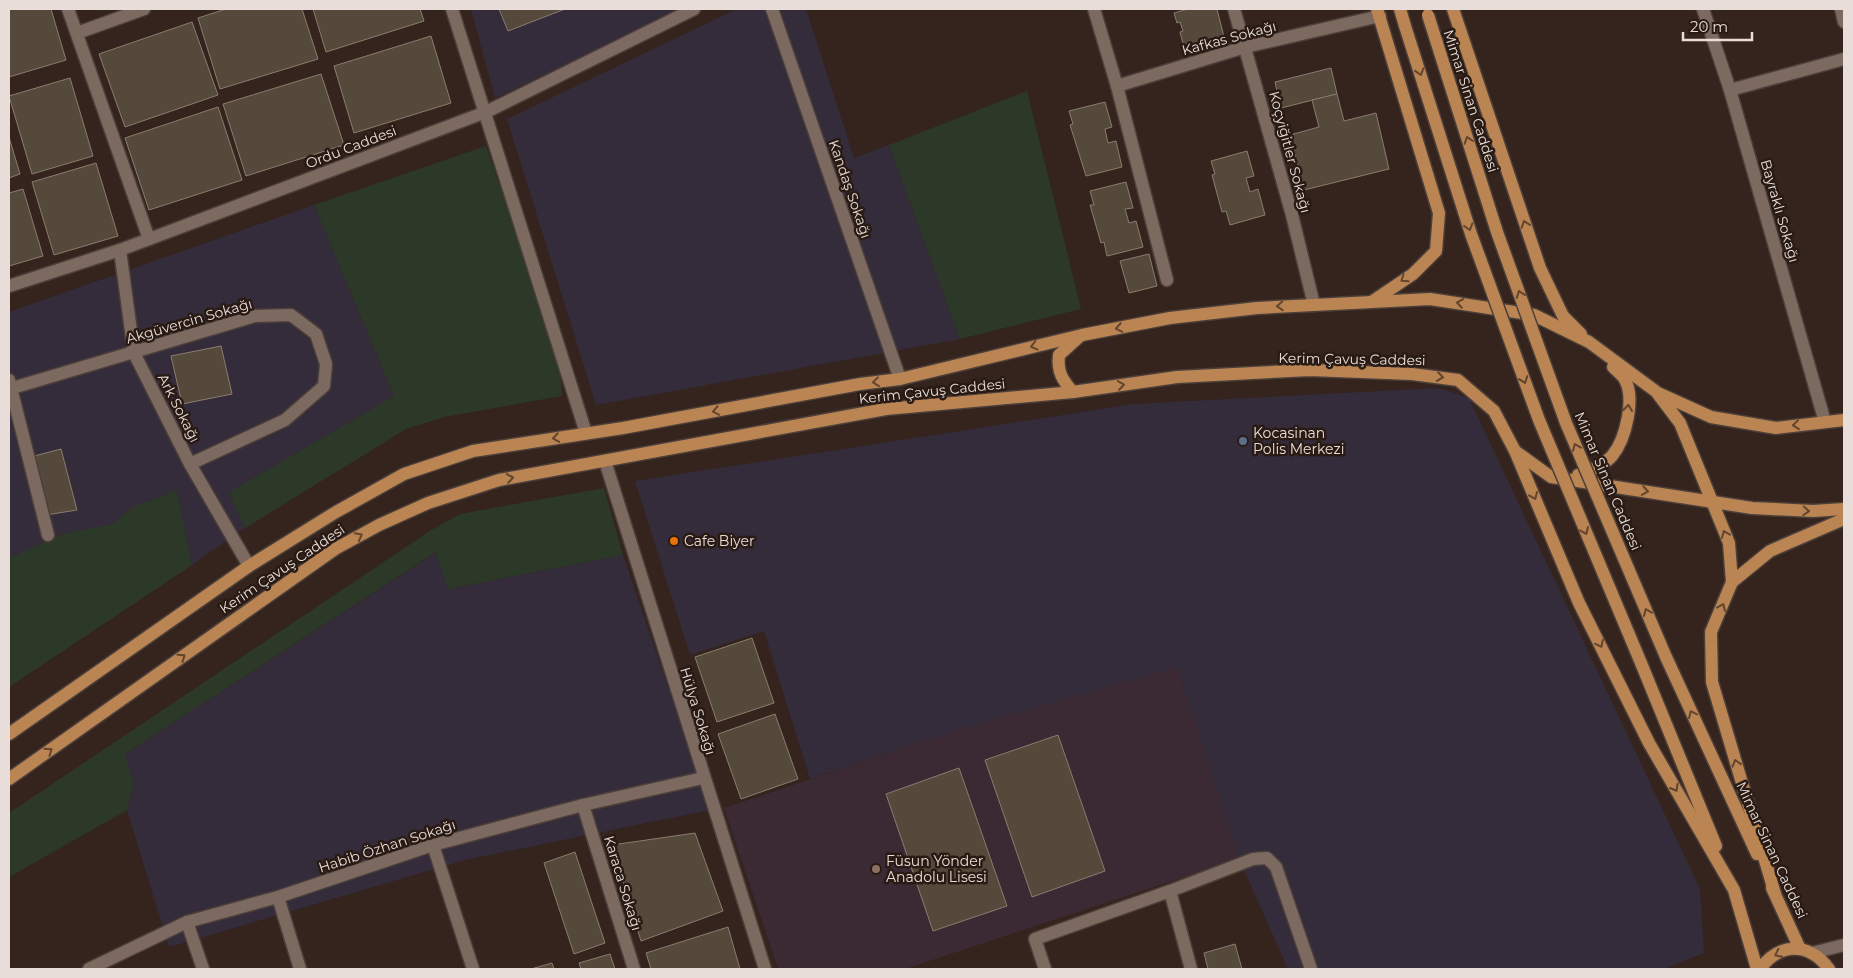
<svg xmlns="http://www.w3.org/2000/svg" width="1853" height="978" font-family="Montserrat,sans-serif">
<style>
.industrial{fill:#342c3b}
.education{fill:#3b2a33}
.green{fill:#2d3928}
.building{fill:#55493c;stroke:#8a7d6e}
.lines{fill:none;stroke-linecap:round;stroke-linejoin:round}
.minor-casing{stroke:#4c3f39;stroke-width:15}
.major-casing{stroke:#4c3f39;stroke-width:15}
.minor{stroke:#7c6a61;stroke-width:12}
.major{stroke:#ba8453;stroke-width:12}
.major-bridge-casing{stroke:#4c3f39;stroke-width:15;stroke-linecap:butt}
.major-bridge{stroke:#ba8453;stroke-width:12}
.oneway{stroke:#63452d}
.service-dot{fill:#5c6f8a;stroke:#291b14;stroke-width:2}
.food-dot{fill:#e8710a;stroke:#291b14;stroke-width:2}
.education-dot{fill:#8d6e63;stroke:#291b14;stroke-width:2}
.labels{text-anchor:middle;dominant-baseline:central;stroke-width:5;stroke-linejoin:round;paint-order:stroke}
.street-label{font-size:14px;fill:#e8ddd8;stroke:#291b14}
.poi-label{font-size:14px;fill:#e8ddd8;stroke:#291b14;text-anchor:start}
</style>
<rect width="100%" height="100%" fill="#34241d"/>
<g class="industrial">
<polygon points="471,9 690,9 495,98"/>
<polygon points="737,9 806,9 854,158 889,145 960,339 596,405 507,119"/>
<polygon points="314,205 394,396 229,492 245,528 192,565 177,490 135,506 112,524 62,534 9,558 9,312"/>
<polygon points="1438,388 1469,398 1700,889 1704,953 1664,969 1288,969 1239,859 1177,667 962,729 810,779 764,631 690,655 635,481 1134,404"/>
<polygon points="437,552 449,589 623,555 710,810 465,860 169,947 127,810 134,786 125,754"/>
</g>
<polygon class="education" points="1177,667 1239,859 905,969 778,969 724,808 962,729"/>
<g class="green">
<polygon points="1027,91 1081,309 960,339 889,145"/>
<polygon points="486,146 559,357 562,396 444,417 406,429 245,528 229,492 394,396 314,205"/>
<polygon points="604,488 623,555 448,589 436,552 125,754 134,786 127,810 9,877 9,813 430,531 460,514"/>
<polygon points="177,490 192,565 9,687 9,558 62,534 112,524 135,506"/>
</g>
<g class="building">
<polygon points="9,9 51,9 66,60 9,77"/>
<polygon points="226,9 302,9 318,59 220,89 198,18"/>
<polygon points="313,9 420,9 424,21 326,52"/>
<polygon points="499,9 565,9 508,31"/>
<polygon points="1188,9 1217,9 1224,37 1184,47 1180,32 1183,31 1180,22 1177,23 1174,13"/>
<polygon points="192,22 218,95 125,127 99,54"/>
<polygon points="431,36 451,103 354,133 334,66"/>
<polygon points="1331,68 1337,94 1281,108 1275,82"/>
<polygon points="321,74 344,145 246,176 223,104"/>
<polygon points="70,78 93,156 32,174 9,96"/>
<polygon points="1337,94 1344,121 1376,113 1389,169 1304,190 1290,135 1319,127 1312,100"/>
<polygon points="1105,102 1112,127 1105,129 1108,143 1116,141 1122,167 1086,176 1070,125 1073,124 1069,111"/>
<polygon points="218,107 242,180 149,210 125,138"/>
<polygon points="9,137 20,174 9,178"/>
<polygon points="1247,151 1254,176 1246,178 1250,192 1258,189 1265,215 1230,225 1226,211 1222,212 1212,175 1215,174 1211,161"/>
<polygon points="96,163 118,236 54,255 32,182"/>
<polygon points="1126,182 1133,208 1125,209 1129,223 1136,221 1143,247 1107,256 1104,242 1101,243 1090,205 1094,205 1090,191"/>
<polygon points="23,189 43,256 9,266 9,193"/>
<polygon points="1149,254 1157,286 1129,293 1120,261"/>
<polygon points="221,346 232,394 182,404 171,356"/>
<polygon points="61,449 77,510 46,515 34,456"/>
<polygon points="752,638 774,703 717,722 695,657"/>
<polygon points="775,714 798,779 741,799 718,734"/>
<polygon points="1058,735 1105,871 1032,897 985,760"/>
<polygon points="959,768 1007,906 933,931 886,794"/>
<polygon points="695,833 723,911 641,941 612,845"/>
<polygon points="575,852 605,943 574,954 544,863"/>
<polygon points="728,927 740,969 651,969 646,953"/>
<polygon points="1235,944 1242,969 1208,969 1204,953"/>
<polygon points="610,954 615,969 581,969 579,963"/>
<polygon points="552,963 554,969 531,969"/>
</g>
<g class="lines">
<g class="minor-casing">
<g id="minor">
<polyline points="68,9 149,239"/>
<polyline points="452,9 586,433"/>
<polyline points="772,9 900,379"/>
<polyline points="1094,9 1117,86 1167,280"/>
<polyline points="1234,9 1292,215 1314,305"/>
<polyline points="1703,9 1730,90 1825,422"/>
<polyline points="1841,9 1844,22"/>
<polyline points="77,33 144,9"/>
<polyline points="1117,86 1245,47 1380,16"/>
<polyline points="1730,90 1844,59"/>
<polyline points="120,250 134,353 190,464 249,566"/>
<polyline points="9,286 120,250 486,112 694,9"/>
<polyline points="9,380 48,535"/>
<polyline points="9,389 255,316 291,315 316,334 326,364 324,386 285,420 190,464"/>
<polyline points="605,461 765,969"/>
<polyline points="583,805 634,969"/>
<polyline points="433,845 473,969"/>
<polyline points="1170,891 1253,859 1267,858 1276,867 1311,969"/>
<polyline points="278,897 300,969"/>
<polyline points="187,922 203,969"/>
<polyline points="1812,953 1844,945"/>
<polyline points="89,969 187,922 278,897 433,845 583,805 703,778"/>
<polyline points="1045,969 1035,939 1170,891 1191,969"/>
</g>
</g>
<g class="major-casing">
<g id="major">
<polyline points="1400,9 1405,26"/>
<polyline points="1453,9 1540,268 1563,316 1581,334"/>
<polyline points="1373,301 1413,274 1436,251 1439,213 1377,9"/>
<path d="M1073 392C1062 380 1057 371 1059 355L1080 336"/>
<polyline points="1658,394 1680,423 1729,543 1732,582"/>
<polyline points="1515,451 1579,603 1649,743 1734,890 1757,969"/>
<path d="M1578 475C1591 471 1603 466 1612 456 1626 439 1636 397 1624 378 1621 374 1616 370 1613 367"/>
<polyline points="1666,657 1757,854"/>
<polyline points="1641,663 1716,846"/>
<polyline points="9,734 249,566 336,512 404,474 473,451 623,428 860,384 900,379 1082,335 1170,318 1257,308 1430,299 1534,315 1589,342 1658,393 1711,417 1776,428 1844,420"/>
<polyline points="9,779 335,549 379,525 428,503 499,480 886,409 1073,392 1177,377 1310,370 1412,374 1458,380 1494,411 1515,451 1551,477 1752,508 1813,511 1844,509"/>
<polyline points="1772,888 1800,949"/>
<polyline points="1775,894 1712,682 1711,632 1732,582 1770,551 1844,519"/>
<path d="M1760 969C1780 942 1809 942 1829 969"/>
</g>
</g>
<use href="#minor" class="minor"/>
<use href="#major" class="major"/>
<g class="major-bridge-casing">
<g id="major-bridge">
<polyline points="1428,15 1497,232 1566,423 1666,657"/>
<polyline points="1405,26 1471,234 1539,420 1641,663"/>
</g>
</g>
<use href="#major-bridge" class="major-bridge"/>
</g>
<defs><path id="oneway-chevron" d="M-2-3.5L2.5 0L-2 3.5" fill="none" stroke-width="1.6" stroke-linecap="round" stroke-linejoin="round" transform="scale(1.25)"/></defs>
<g class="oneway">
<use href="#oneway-chevron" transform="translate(1420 72) rotate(73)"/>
<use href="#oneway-chevron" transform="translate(1468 140) rotate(-108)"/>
<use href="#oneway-chevron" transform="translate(1525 224) rotate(-109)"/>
<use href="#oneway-chevron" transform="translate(1469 227) rotate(72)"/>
<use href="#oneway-chevron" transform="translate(1404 279) rotate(145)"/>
<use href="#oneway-chevron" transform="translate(1520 294) rotate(-110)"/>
<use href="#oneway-chevron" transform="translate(1460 303) rotate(-171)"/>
<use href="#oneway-chevron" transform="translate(1280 306) rotate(177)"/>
<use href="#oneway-chevron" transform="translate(1119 328) rotate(169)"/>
<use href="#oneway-chevron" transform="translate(1034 346) rotate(166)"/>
<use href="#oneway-chevron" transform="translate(1440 377) rotate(8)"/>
<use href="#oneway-chevron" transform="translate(1524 380) rotate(70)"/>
<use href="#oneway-chevron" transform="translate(876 382) rotate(173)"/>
<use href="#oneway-chevron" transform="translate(1121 385) rotate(-8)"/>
<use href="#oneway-chevron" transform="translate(1628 408) rotate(-84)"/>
<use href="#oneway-chevron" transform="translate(716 411) rotate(169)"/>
<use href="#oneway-chevron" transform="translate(1796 425) rotate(174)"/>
<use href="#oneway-chevron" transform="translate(556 438) rotate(171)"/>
<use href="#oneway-chevron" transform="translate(1576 447) rotate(-113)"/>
<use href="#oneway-chevron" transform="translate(510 478) rotate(-10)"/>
<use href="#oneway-chevron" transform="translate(1645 491) rotate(9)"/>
<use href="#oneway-chevron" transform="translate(1534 496) rotate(67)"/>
<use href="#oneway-chevron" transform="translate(1806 511) rotate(3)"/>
<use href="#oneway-chevron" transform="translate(1585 531) rotate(67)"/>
<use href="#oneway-chevron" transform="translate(1725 534) rotate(-113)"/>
<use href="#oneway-chevron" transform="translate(359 536) rotate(-28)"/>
<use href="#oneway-chevron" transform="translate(1722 607) rotate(-67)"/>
<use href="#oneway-chevron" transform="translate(1647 612) rotate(-113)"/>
<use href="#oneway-chevron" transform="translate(1600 644) rotate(64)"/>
<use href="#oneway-chevron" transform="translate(182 657) rotate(-35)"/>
<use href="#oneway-chevron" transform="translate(1692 714) rotate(-115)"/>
<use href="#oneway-chevron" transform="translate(49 751) rotate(-35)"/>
<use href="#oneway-chevron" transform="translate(1736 763) rotate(-107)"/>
<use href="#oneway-chevron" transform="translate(1675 788) rotate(60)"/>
<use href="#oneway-chevron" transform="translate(1778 954) rotate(154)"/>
</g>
<circle class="service-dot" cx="1243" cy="441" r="5"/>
<circle class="food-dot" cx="674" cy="541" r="5"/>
<circle class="education-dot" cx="876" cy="869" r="5"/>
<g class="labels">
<g class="street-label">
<text transform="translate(1229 38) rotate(-15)">Kafkas Sokağı</text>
<text transform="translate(1471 101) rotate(72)">Mimar Sinan Caddesi</text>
<text transform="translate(351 147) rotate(-21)">Ordu Caddesi</text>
<text transform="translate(1290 152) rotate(75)">Koçyiğitler Sokağı</text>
<text transform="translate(850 189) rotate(71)">Kandaş Sokağı</text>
<text transform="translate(1780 211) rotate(74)">Bayraklı Sokağı</text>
<text transform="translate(189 321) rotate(-16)">Akgüvercin Sokağı</text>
<text transform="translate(1352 359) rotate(1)">Kerim Çavuş Caddesi</text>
<text transform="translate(932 391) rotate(-6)">Kerim Çavuş Caddesi</text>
<text transform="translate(179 408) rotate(63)">Ark Sokağı</text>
<text transform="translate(1608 481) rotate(67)">Mimar Sinan Caddesi</text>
<text transform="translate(282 569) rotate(-34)">Kerim Çavuş Caddesi</text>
<text transform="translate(698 711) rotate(73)">Hülya Sokağı</text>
<text transform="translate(387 846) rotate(-18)">Habib Özhan Sokağı</text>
<text transform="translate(1772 850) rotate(65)">Mimar Sinan Caddesi</text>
<text transform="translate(623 883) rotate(73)">Karaca Sokağı</text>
</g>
<g class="poi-label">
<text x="1253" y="433">Kocasinan<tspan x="1253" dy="16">Polis Merkezi</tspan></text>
<text x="684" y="541">Cafe Biyer</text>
<text x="886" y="861">Füsun Yönder<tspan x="886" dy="16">Anadolu Lisesi</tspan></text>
</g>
</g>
<rect width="1853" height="978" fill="none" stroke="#e8ddd8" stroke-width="20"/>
<path d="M1683 32v8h69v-8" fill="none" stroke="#e8ddd8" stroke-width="2.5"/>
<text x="1690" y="32" font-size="15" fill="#e8ddd8" stroke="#291b14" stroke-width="4" paint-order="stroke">20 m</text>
</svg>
